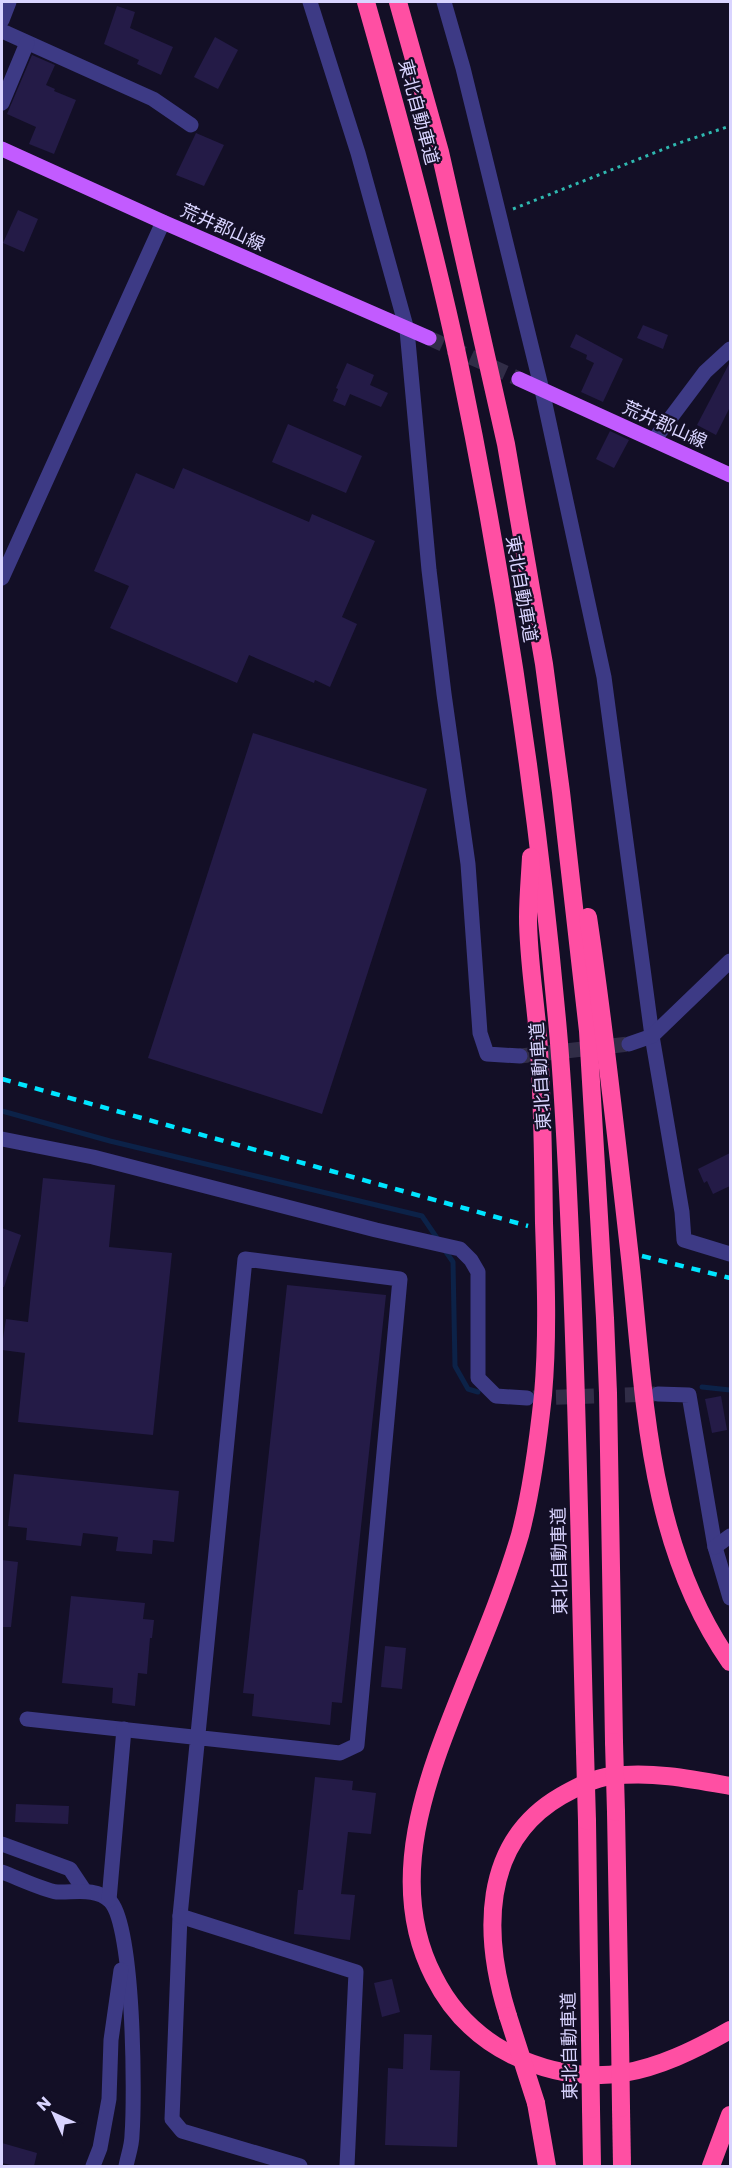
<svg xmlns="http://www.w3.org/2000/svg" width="732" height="2168" font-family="Poppins,'Noto Sans JP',sans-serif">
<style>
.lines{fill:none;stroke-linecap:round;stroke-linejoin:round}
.stream{stroke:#0c2248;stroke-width:5}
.building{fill:#241b47}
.minor-tunnel{stroke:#312d47;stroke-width:15;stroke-dasharray:15 8;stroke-linecap:butt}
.major-tunnel{stroke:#312d47;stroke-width:15;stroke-dasharray:15 8;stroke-linecap:butt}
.path{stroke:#2fb8b0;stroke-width:3;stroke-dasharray:3 4.5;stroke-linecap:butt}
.minor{stroke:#3d3a85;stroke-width:15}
.major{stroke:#c25bff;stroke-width:15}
.highway{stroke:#ff4fa3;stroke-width:18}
.rail{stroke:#00e5ff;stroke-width:4.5;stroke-dasharray:9 8;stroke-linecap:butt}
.highway-bridge{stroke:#ff4fa3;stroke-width:18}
.labels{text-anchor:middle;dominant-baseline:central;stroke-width:4.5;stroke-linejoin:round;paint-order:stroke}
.street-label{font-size:18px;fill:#d9d4ff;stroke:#130f26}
</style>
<rect width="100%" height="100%" fill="#130f26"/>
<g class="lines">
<g class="stream">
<polyline points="2,1111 110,1141 422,1216 439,1241"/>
<polyline points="444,1249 453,1262 455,1366 468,1389 478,1392"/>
<polyline points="702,1387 730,1390"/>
</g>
</g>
<g class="building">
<polygon points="117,6 135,12 130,28 173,47 161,75 137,64 139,60 104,44"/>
<polygon points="215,37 238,50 218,89 194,77"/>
<polygon points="32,55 55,65 46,85 55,89 54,91 76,100 54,154 29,144 36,127 7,114"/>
<polygon points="196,133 224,145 204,186 176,175"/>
<polygon points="18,210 38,219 24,252 3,243"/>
<polygon points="643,325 668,335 663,349 637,338"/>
<polygon points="576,334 623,359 603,402 581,392 594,363 586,359 587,355 570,347"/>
<polygon points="730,362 730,407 716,435 697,425"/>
<polygon points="347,363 374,375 370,385 388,393 381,407 350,394 345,406 333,401 338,389 336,388"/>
<polygon points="288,424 362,456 346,493 272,462"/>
<polygon points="610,431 629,440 614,468 596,459"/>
<polygon points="183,468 309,522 312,514 375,541 342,617 357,624 330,687 315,680 314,683 249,655 237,683 110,628 129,586 94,571 136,473 174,489"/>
<polygon points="253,733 427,789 322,1114 148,1058"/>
<polygon points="730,1153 730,1186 713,1194 707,1181 704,1183 698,1169"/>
<polygon points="43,1178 115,1185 109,1247 172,1253 153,1435 18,1422 25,1353 2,1350 2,1345 6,1319 28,1322"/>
<polygon points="2,1228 21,1235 4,1287 2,1287"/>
<polygon points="287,1285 386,1295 342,1703 332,1702 330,1725 252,1716 254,1694 243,1693"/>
<polygon points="721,1396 727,1430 712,1433 705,1399"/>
<polygon points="14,1474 179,1491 174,1542 153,1540 152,1554 116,1551 118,1537 83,1533 81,1546 26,1540 27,1528 8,1526"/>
<polygon points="2,1560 18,1562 11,1627 2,1627"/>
<polygon points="71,1596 145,1603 143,1619 154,1620 152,1638 150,1638 147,1674 138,1673 135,1706 112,1703 113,1688 62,1683"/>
<polygon points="385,1646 406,1648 402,1689 381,1687"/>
<polygon points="315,1777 353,1781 352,1790 376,1793 371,1834 348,1832 341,1894 355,1895 350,1940 294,1934 298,1890 303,1890"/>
<polygon points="16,1804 69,1806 68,1824 15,1822"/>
<polygon points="392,1979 400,2012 382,2017 374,1983"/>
<polygon points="404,2034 432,2035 430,2070 460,2071 457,2147 385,2145 388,2068 403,2069"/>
<polygon points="2,2143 37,2153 34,2166 15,2166 2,2163"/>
</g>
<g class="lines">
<g class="minor-tunnel">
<polyline points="520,1056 629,1044"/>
<polyline points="533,1398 655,1394"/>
</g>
<polyline class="major-tunnel" points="429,338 519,379"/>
<polyline class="path" points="513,209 679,143 730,126"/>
<g class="minor">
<polyline points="310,2 358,153 407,330 429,570 444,694 468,864 480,1033 487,1054 520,1056"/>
<polyline points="444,2 463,68 542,390 604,677 652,1036 682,1212 684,1240 730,1254"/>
<polyline points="2,20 9,2"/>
<polyline points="2,31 153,99 191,125"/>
<polyline points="2,103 27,43"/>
<polyline points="654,440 705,372 730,349"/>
<polyline points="2,578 163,222"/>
<polyline points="629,1044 652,1036 730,961"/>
<polyline points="2,1139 93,1157 376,1230 460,1249 471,1260 478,1272 478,1378 496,1396 527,1398"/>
<polyline points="658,1394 689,1395 715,1547 730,1598"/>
<polyline points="715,1547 730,1536"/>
<polyline points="27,1719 340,1753 357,1745 400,1279 245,1259 180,1916 172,2119 182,2131 300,2166"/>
<polyline points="2,1844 70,1869 84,1890"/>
<path d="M2 1872C16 1877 43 1890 57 1892 73 1893 96 1887 110 1901 134 1925 135 2096 132 2135 132 2145 128 2156 126 2166"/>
<polyline points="109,1900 124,1729"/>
<polyline points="180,1916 356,1972 347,2166"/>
<polyline points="93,2166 100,2148 109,2099 111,2040 121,1970"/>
</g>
<g class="major">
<polyline points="2,149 163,222 429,338"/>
<polyline points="519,379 730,475"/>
</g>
<g class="highway">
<path d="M366 2C400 121 433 241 459 363 505 584 538 807 558 1031 564 1099 567 1167 570 1235 578 1407 580 1579 585 1751"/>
<polyline points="398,2 440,152 506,444 544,664 561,792 588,1031 605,1318 608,1393 614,1742"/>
<path d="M531 857C530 877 528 897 528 917 528 957 535 997 538 1036 543 1099 543 1161 544 1223 546 1281 548 1338 543 1395 538 1442 532 1490 520 1535 505 1586 485 1634 465 1683 428 1775 384 1881 434 1977 451 2011 478 2038 512 2055 594 2094 656 2072 730 2030"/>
<path d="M588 917C605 1030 617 1144 630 1258 645 1398 647 1543 730 1662"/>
<polyline points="616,1812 620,2035"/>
<polyline points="587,1821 590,2037"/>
<path d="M508 2016C483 1937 480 1843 561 1796 577 1787 594 1778 612 1776 652 1771 692 1779 730 1786"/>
<polyline points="536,2103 547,2166"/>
<polyline points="621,2108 622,2166"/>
<polyline points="591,2109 592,2166"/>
<polyline points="711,2166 730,2115"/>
</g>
<g class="rail">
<polyline points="2,1079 528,1226"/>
<polyline points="642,1256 730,1278"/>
</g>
<g class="highway-bridge">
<polyline points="614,1742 616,1812"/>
<polyline points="585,1751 587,1821"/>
<polyline points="508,2016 536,2103"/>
<polyline points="620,2035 621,2108"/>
<polyline points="590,2037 591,2109"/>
</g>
</g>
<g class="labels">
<g class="street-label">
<text transform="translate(419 112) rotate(75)">東北自動車道</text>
<text transform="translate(223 227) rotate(24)">荒井郡山線</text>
<text transform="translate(665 424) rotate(24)">荒井郡山線</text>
<text transform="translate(522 589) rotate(80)">東北自動車道</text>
<text transform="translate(540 1076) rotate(-94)">東北自動車道</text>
<text transform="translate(559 1561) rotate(-91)">東北自動車道</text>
<text transform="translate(569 2046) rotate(-91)">東北自動車道</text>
</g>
</g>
<rect width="732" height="2168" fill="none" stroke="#d9d4ff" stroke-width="6"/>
<g transform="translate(54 2114) rotate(315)" stroke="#130f26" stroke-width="4.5" paint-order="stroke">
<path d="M0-4.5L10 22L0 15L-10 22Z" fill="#d9d4ff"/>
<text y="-9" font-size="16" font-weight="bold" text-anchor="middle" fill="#d9d4ff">N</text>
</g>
</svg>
